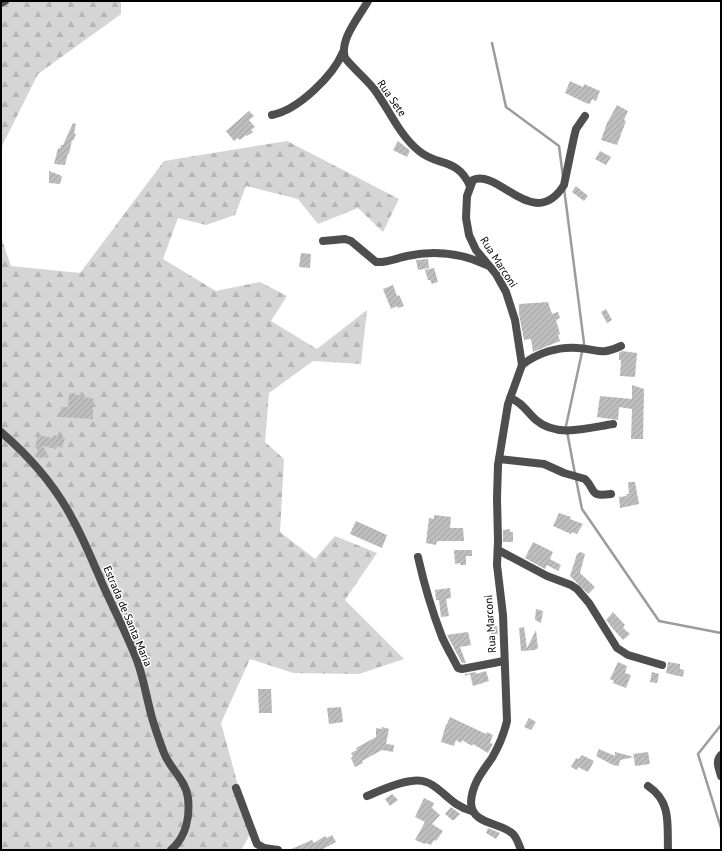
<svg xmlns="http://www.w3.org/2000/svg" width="722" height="851" font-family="'PT Sans',sans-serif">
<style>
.forest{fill:url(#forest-firs)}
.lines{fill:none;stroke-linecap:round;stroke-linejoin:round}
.stream{stroke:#9c9c9c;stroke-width:2.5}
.building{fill:url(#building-hatch)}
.minor{stroke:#4e4e4e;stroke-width:8}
.labels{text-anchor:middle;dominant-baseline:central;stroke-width:3;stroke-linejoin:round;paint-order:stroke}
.street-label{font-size:11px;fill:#000;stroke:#fff}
</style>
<defs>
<pattern id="forest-firs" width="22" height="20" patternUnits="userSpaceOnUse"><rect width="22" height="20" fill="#d5d5d5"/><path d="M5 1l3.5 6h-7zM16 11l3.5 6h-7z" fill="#b5b5b5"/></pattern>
<pattern id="building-hatch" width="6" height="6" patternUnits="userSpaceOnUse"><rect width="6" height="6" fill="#bebebe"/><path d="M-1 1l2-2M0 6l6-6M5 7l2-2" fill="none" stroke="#a2a2a2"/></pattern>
</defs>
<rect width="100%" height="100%" fill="#fff"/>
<g class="forest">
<polygon points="1,1 121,1 121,14 38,74 1,148"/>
<polygon points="287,141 399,199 383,232 358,208 318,224 298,199 246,186 235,215 206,225 178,218 163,259 216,291 260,282 287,296 271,321 317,349 367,310 361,364 313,361 269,393 265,442 284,459 280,532 315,559 335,536 377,553 345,600 404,659 359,674 293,673 250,659 221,723 251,833 241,850 1,850 1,237 11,266 80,273 164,161"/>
</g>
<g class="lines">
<g class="stream">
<polyline points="492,43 506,107 559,146 563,177"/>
<polyline points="564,188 584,343 566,426 575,474"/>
<polyline points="576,479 582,509 659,621 721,633"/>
<polyline points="721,725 698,754 721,828"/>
</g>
</g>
<g class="building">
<polygon points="570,81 583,87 584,84 600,91 596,101 592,99 590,104 586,103 565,93"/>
<polygon points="617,105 628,111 624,120 626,121 617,145 601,140 607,123"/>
<polygon points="249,111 254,116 249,120 255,127 251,130 253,132 247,136 246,135 240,140 238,138 234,141 226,131"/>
<polygon points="73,123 76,124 74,133 76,134 73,141 72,140 69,154 68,153 65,165 54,164 58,148 60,149 61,145 63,145"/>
<polygon points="398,141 408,149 410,151 407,157 393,150"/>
<polygon points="600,151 611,157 606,165 595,159"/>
<polygon points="49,171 62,176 60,184 49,183"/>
<polygon points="576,186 588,196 584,201 572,192"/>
<polygon points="301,253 311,254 310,268 299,267"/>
<polygon points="428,259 429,268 418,270 416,260"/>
<polygon points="434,268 438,282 432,284 430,280 428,280 425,270"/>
<polygon points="393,285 397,296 399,295 404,306 398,308 397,306 391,309 383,289"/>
<polygon points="548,302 552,314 558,312 560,318 556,320 560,334 558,335 560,341 533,352 531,339 524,340 519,314 519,304"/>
<polygon points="606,309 612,320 607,323 601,312"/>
<polygon points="622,351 637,353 635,377 620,376 621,360 619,360 619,353"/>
<polygon points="632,385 644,389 643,439 631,439 632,409 619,407 618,420 597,417 600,396 632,399"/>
<polygon points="69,393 75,393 75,395 82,395 81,397 93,398 93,419 61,417 61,407 68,407"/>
<polygon points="38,435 53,438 53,435 65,438 62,448 57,446 56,449 43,446 49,457 38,458 37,448 35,448"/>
<polygon points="628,482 635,482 639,504 620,508 619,497 627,496 626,494 629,494"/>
<polygon points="559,513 571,517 570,519 583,524 577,534 572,532 571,534 553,526"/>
<polygon points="434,515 451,517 450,528 463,528 464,541 437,541 436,545 426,543 429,518 434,519"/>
<polygon points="356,521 387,535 382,548 350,534"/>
<polygon points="510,529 510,532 513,532 513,542 503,542 503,530"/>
<polygon points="533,542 553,552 550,559 561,565 558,571 547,565 545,569 525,558"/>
<polygon points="454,550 472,550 472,556 466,556 466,565 460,565 460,563 455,564"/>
<polygon points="580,552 585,554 580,573 595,587 588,594 570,576 577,554"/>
<polygon points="450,588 451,598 446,599 449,616 441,617 439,600 436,600 435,590"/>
<polygon points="536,609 543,611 541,623 535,620"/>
<polygon points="613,612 625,625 623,628 630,634 623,640 614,630 606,620"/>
<polygon points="497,626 498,634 491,634 490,628"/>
<polygon points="524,627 527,648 536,630 538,648 535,650 521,651 519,628"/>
<polygon points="468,632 471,645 460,647 466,663 462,663 447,635"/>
<polygon points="618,662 627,666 625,673 631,675 626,688 613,683 614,681 610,679"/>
<polygon points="668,662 680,664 680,669 684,670 683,677 666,673"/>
<polygon points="486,671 489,681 473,686 470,674 465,676 465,674 476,672 476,674"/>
<polygon points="652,672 659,674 657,683 650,682"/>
<polygon points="258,689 271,689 272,713 259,713"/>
<polygon points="341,707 343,722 329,724 327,708"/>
<polygon points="450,717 486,734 487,732 493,735 490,743 493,744 488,753 473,744 472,746 462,740 461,743 456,740 454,746 441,742 446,724 447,724"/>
<polygon points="529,718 536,722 531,730 524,727"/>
<polygon points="382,727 389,729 386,744 394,745 393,752 382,750 362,761 363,763 355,767 351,758 353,756 351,753 357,750 356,748 376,737 376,728 382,729"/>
<polygon points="599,749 615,756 615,752 634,757 633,754 648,752 650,764 635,766 634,757 620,760 619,766 613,765 596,756"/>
<polygon points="582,755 594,761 588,772 578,767 577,770 571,767 576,758 579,759"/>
<polygon points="392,794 398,800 390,806 385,799"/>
<polygon points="424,798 434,803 432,808 440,815 432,824 443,831 436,841 434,840 431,845 426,843 425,844 415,840 425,822 415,817"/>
<polygon points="451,807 460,814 454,820 452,820 445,814"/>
<polygon points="488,828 500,833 496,839 486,833"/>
<polygon points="332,835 336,842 321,850 289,850 312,840 314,843 325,836 327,838"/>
</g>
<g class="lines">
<g class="minor">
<path d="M368 1C359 17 339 40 345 58 354 69 365 78 374 89 389 109 399 135 419 151 438 167 457 157 470 186"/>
<polyline points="1,3 5,1"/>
<path d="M272 115C298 110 333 76 343 52"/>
<path d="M323 241 345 239 351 241 376 262C387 263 397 258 407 256 435 250 461 253 487 265"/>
<path d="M522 365C537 353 559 346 578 348 599 349 599 356 621 346"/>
<path d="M510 398C522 402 527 412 536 420 557 438 588 428 613 424"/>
<path d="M1 432C29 456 56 487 73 520 84 540 93 562 102 583 114 610 128 636 138 663 143 678 146 694 150 710 153 724 159 739 164 753 170 769 186 780 188 798 190 817 186 837 171 850"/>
<path d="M499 459 544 464 564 473 585 479C597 491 588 497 611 494"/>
<polyline points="498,550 547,576 571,585 577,589 589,603 617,648 628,655 662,665"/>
<path d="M418 557C424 584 432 611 442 637 447 648 453 658 458 668L462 669 504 661"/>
<path d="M721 755C715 762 719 768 721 776"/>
<path d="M648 786C672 802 667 825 668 850"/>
<polyline points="236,788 257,844 264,848 278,850"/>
<path d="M367 796C382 790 411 776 426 782 433 784 438 789 444 794 453 802 460 808 472 811"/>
<path d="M521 850C519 845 517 838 513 834 501 822 471 825 471 802 472 784 482 772 492 758 499 746 504 734 507 721L503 615 497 565 498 541 497 498 498 465 508 404 522 365 515 320 506 292 496 274 476 250 469 235 466 218 467 196 473 180C499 168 534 233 564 185L574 137 576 129 585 116"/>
</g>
</g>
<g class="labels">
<g class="street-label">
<text transform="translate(392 98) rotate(55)">Rua Sete</text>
<text transform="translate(499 262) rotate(57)">Rua Marconi</text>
<text transform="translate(128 616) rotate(67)">Estrada de Santa Maria</text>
<text transform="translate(490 624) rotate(-94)">Rua Marconi</text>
</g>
</g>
<rect width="722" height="851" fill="none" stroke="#000000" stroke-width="4"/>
</svg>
